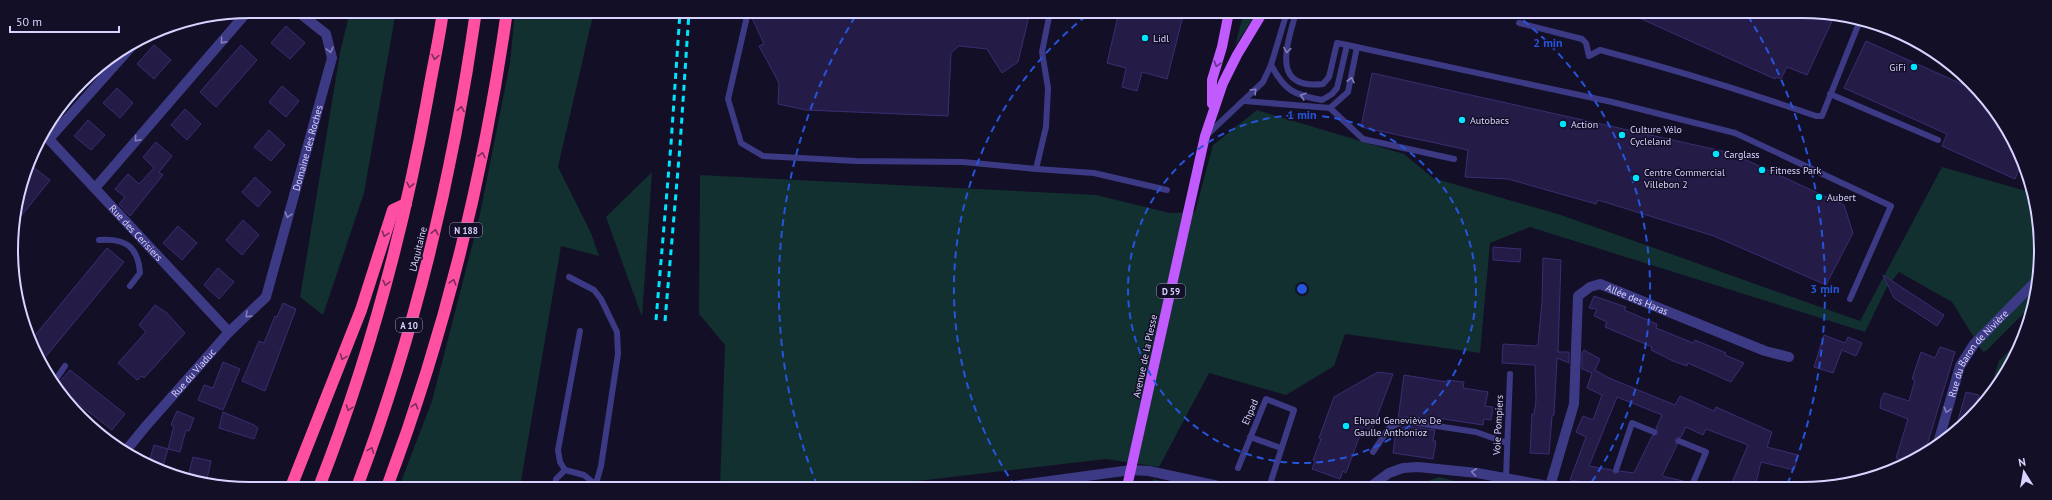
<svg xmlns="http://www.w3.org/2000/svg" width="2052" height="500" font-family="'PT Sans',sans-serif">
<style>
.green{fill:#12302f}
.building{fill:#241b47;stroke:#3b2d73;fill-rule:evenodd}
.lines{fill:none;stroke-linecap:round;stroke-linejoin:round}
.service{stroke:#3d3a85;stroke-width:6}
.minor{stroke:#3d3a85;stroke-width:10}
.primary{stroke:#c25bff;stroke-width:10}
.motorway{stroke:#ff4fa3;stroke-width:12}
.rail{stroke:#00e5ff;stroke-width:3;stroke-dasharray:6 5;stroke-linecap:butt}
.oneway{stroke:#837fbc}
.oneway2{stroke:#7d2c5e}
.oneway3{stroke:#623188}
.ring{fill:none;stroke:#2655da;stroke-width:2;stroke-dasharray:7 5}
.poi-dot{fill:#00e5ff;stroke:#130f26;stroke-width:1.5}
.labels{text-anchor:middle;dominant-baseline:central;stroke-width:3;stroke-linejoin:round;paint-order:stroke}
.shield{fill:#130f26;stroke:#9e99be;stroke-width:1}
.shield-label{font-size:9px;font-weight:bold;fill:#d9d4ff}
.poi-label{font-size:10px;fill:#d9d4ff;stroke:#130f26;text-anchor:start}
.street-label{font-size:10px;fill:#d9d4ff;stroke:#130f26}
.rim{fill:none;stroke:#d9d4ff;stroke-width:2}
.centre{fill:#2655da;stroke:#130f26;stroke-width:2}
.ring-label{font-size:12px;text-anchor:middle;font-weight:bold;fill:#2655da;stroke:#130f26;stroke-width:3;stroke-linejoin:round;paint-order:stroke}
</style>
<rect width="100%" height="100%" fill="#130f26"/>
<g class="green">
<polygon points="350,11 396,11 364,193 323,315 300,297 340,53"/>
<polygon points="515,11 594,11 558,167 591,233 599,256 561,246 520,487 399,487 432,401 479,219 510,63"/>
<polygon points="1244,12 1257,12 1235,46"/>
<polygon points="1257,110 1404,154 1433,178 1561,215 1860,321 1942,167 2033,193 2039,281 2032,305 1986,351 1983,352 1952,302 1899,272 1887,287 1865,332 1530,227 1490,243 1480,353 1345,334 1334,366 1286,395 1209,373 1159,467 1106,459 866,487 720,487 725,345 699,314 700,175 1096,195 1170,213 1195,212 1213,145"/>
<polygon points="652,172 642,317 606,217"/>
<polygon points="2022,338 2016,356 1987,397 1999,361"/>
<polygon points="1439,477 1478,487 1411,487"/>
<polygon points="1153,479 1185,487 1150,487"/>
</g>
<g class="building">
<polygon points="753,12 1030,12 1018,62 1002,73 987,49 959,46 951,53 948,116 806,110 778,104 779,83 759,46 764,44 752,18"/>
<polygon points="1119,12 1184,12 1167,79 1142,72 1137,91 1122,87 1126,68 1107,63"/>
<polygon points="1628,13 1814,13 1832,21 1807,75 1787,67 1781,79 1776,77 1775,79"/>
<polygon points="286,26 305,43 290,59 271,43"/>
<polygon points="1866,41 1975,90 1992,105 2021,165 2015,179 1942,146 1947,134 1844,88"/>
<polygon points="154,45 171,60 154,79 137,64"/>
<polygon points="241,45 257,60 216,107 200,92"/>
<polygon points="1372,73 1731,153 1844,205 1853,233 1826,285 1714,236 1598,200 1596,204 1508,179 1465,177 1468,150 1361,127"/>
<polygon points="282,86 299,101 286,117 269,102"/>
<polygon points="117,88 133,103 120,118 103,103"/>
<polygon points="185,109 201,124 187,140 171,125"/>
<polygon points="88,120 105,135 91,150 74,136"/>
<polygon points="269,130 285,145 271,161 254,147"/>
<polygon points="156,142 172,156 159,172 163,175 130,216 119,204 125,197 115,189 128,174 139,184 154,168 143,157"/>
<polygon points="33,167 50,180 14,225 28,173"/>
<polygon points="255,177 271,192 258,207 242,192"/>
<polygon points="243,220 259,235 242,255 226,240"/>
<polygon points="178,226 197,243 182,260 163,243"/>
<polygon points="1493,247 1521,249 1520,262 1493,260"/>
<polygon points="107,248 124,262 43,360 32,339"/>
<polygon points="1543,258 1561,260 1558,352 1569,352 1569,363 1557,358 1554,415 1552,416 1549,454 1530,453 1532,414 1534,414 1536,400 1535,365 1502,363 1503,344 1536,346 1538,344 1542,302"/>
<polygon points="218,268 234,282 219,299 204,285"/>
<polygon points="1883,275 1944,315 1937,326 1894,298"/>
<polygon points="1594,296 1626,307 1624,310 1657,324 1656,328 1693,343 1695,340 1726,353 1725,355 1744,363 1731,382 1688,363 1687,366 1673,361 1651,350 1652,347 1605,327 1607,322 1594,316 1597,309 1589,308"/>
<polygon points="283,303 296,309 265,391 242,381 259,341 264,343 275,316 277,317"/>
<polygon points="155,305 167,313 185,333 144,378 142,376 137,380 118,363 146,332 139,325"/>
<polygon points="1824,335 1845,343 1848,337 1862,343 1856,356 1842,350 1833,373 1814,367"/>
<polygon points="1940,347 1955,352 1925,452 1909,463 1896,458 1908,419 1880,408 1881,399 1884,393 1909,401 1915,380 1912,379 1921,352 1935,358"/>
<path d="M1584 350 1600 359 1595 370 1609 378 1675 405 1680 396 1714 411 1716 407 1772 432 1767 447 1798 455 1794 470 1761 462 1755 487H1730L1748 445 1706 429 1703 435 1686 427 1681 437 1675 439 1677 445 1662 476 1687 482V487H1618V483L1614 482 1610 486 1570 480 1586 437 1576 432 1583 416 1593 420 1602 395 1587 388 1592 373 1582 369V353ZM1617 397 1662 415 1656 428 1658 434 1652 436 1634 473 1620 471 1615 474 1612 470 1589 466Z"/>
<polygon points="223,362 240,369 223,410 198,400 204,385 213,388"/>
<polygon points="70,370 125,414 112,430 56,386"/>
<polygon points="1378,372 1393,374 1372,430 1363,427 1346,473 1343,471 1340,479 1312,469 1315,461 1313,460 1321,439 1319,438 1334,397"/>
<polygon points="1404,375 1447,382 1447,380 1464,382 1463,388 1488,392 1485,406 1493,407 1491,420 1484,419 1483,425 1437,418 1436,421 1405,417 1398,419"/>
<polygon points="1966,392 1979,395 1973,416 1955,431"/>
<polygon points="177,411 194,418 189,431 186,430 180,452 168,449 163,466 149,462 154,445 168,449 174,426 171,425"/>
<polygon points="223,412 254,425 258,428 254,439 219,428"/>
<polygon points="1405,426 1435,430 1433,441 1436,441 1433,459 1393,453 1396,430"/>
<polygon points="193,457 211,461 206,483 188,477"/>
</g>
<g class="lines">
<g class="service">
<polyline points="748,12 728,99 741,143 763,156 856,161 963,162 1036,169 1046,127 1048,88 1042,52 1050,12"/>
<path d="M1296 12C1288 43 1269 90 1323 84L1329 77 1337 43 1347 45"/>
<path d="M1519 23 1582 39 1586 43 1589 56 1600 50C1673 69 1744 91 1816 116H1822L1859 23 1854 20"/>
<path d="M1271 65C1285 91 1294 95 1322 100L1332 94 1337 88 1347 45 1612 102 1735 133 1891 206 1850 299"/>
<polyline points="1830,94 1938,140"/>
<polyline points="1244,101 1330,108 1348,92 1357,47"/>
<polyline points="1330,108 1363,139 1454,159"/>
<polyline points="1208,134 1263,82 1271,65 1287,12"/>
<polyline points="1036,169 1094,173 1167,190"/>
<path d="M99 240C125 238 138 246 140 273L130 286"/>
<polyline points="569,277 594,290 601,299 617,332 618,354 601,466 595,487"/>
<polyline points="27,328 28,328"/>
<polyline points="580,331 558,450 560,462 565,470 584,475 595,484"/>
<polyline points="54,382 65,366"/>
<polyline points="1250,437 1281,448"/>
<polyline points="1679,441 1706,452 1693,483"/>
<polyline points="1373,452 1389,428 1404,421 1476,432 1507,443"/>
<polyline points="1238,468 1266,399 1294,410 1269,487"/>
<polyline points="1616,470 1632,423 1654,432"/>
<polyline points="1506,478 1510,374"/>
<polyline points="555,487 556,479 565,470"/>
<polyline points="1614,487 1614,486"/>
</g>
<g class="minor">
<path id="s1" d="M44 134 229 332"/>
<polyline points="49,139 132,46"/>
<polyline points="96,187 248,11"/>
<path id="s2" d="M1938 443 1960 366 1974 344 2039 278"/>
<path id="s3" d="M126 453 128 448 146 426 229 332 266 297 332 58 326 34 297 11"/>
<path id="s4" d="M1550 486 1574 404 1578 296 1590 287 1600 284 1765 351 1789 357"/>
<polyline points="1006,487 1131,470 1149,471 1223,487"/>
<polyline points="1370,487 1389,473 1403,468 1418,467 1477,473 1554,487"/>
</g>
<g class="primary">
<polyline points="1212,104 1212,80 1222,47 1229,12"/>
<polyline points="1127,487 1205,136 1223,83 1237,55 1263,12"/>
</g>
<g class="motorway">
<polyline points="291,487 361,310 393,210 406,204"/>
<path d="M319 487C368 362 403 233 427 101 432 71 439 41 443 11"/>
<path d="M357 487C415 333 453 174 476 11"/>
<path d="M387 487C445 333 484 174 507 11"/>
</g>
<g class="rail">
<polyline points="656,320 671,144 680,12"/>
<polyline points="665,321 680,146 689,12"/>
</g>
</g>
<defs><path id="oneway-chevron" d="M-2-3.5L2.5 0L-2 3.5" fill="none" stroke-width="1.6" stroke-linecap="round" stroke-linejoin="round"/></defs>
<g class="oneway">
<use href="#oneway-chevron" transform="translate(223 41) rotate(131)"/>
<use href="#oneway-chevron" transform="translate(330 50) rotate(76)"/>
<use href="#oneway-chevron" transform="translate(1287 50) rotate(99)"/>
<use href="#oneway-chevron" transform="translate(1351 80) rotate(-78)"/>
<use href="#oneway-chevron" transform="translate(1254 91) rotate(-45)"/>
<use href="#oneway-chevron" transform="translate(1303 96) rotate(-163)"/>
<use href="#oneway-chevron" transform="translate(137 139) rotate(131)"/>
<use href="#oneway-chevron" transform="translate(288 215) rotate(106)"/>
<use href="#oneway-chevron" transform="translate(248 315) rotate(136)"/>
<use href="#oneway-chevron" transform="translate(1947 410) rotate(106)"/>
<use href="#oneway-chevron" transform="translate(1474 472) rotate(-173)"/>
</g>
<g class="oneway2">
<use href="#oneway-chevron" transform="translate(435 57) rotate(100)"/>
<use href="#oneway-chevron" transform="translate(461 109) rotate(-80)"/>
<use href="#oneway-chevron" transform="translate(482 155) rotate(-78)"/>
<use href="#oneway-chevron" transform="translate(410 185) rotate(102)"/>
<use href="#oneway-chevron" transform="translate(435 232) rotate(-78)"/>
<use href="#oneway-chevron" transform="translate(385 234) rotate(108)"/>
<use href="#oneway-chevron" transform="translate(453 282) rotate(-74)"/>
<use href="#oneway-chevron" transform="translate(386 283) rotate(104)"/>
<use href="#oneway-chevron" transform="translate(343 357) rotate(111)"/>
<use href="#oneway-chevron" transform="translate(415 406) rotate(-72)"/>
<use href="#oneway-chevron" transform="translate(349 408) rotate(108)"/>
<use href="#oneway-chevron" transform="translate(371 450) rotate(-69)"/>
</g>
<use class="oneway3" href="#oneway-chevron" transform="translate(1217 64) rotate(107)"/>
<g class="ring">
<circle cx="1302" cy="289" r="174"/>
<path d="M1015 486A348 348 0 0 1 1090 13M1514 13A348 348 0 0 1 1589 486"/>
<path d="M817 485A523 523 0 0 1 858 12M1748 16A523 523 0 0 1 1787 485"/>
</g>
<g class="poi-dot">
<circle cx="1145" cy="38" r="4"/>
<circle cx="1914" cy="67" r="4"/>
<circle cx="1462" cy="120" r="4"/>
<circle cx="1563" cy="124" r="4"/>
<circle cx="1622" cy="135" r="4"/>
<circle cx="1716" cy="154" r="4"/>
<circle cx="1762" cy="170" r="4"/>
<circle cx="1636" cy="178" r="4"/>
<circle cx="1819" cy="197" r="4"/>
<circle cx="1346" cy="426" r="4"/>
</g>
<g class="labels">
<g class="shield">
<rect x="450" y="223" width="32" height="14" rx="3"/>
<rect x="1157" y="284" width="28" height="14" rx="3"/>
<rect x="396" y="318" width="26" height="14" rx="3"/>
</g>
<g class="shield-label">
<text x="466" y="230">N 188</text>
<text x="1171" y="291">D 59</text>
<text x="409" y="325">A 10</text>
</g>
<g class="poi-label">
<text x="1153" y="38">Lidl</text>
<text x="1906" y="67" text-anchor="end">GiFi</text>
<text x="1470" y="120">Autobacs</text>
<text x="1571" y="124">Action</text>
<text x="1630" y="129">Culture Vélo<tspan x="1630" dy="12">Cycleland</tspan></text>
<text x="1724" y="154">Carglass</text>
<text x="1770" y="170">Fitness Park</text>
<text x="1644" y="172">Centre Commercial<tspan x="1644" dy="12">Villebon 2</tspan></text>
<text x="1827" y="197">Aubert</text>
<text x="1354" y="420">Ehpad Geneviève De<tspan x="1354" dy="12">Gaulle Anthonioz</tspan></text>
</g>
<g class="street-label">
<text stroke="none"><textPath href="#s3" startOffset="365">Domaine des Roches</textPath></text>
<text stroke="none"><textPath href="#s1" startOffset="135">Rue des Cerisiers</textPath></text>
<text transform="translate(418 249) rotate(-76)">L'Aquitaine</text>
<text stroke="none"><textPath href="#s4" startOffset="259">Allée des Haras</textPath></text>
<text stroke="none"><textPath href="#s2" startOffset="100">Rue du Baron de Nivière</textPath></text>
<text transform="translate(1145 356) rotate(-78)">Avenue de la Plesse</text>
<text stroke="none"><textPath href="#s3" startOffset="105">Rue du Viaduc</textPath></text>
<text transform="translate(1250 412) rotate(-67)">Ehpad</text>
<text transform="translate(1498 425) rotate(-87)">Voie Pompiers</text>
</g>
</g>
<path d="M0 0H2052V500H0ZM250 18H1802A232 232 0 0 1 2034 250V250A232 232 0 0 1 1802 482H250A232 232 0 0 1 18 250V250A232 232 0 0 1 250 18Z" fill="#130f26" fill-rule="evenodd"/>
<path class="rim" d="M250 18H1802A232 232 0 0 1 2034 250V250A232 232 0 0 1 1802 482H250A232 232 0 0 1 18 250V250A232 232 0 0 1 250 18Z"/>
<circle cx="1302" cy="289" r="6" class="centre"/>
<g class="ring-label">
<text x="1548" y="47">2 min</text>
<text x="1302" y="119">1 min</text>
<text x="1825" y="293">3 min</text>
</g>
<g transform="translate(2024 472) rotate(349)" stroke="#130f26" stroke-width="3" paint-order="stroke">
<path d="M0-3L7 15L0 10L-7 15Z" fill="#d9d4ff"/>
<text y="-6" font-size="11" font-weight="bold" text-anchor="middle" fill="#d9d4ff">N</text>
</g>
<path d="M10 26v6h109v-6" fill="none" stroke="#d9d4ff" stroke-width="2"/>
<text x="16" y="26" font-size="12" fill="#d9d4ff" stroke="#130f26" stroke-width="3" paint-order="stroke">50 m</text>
</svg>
